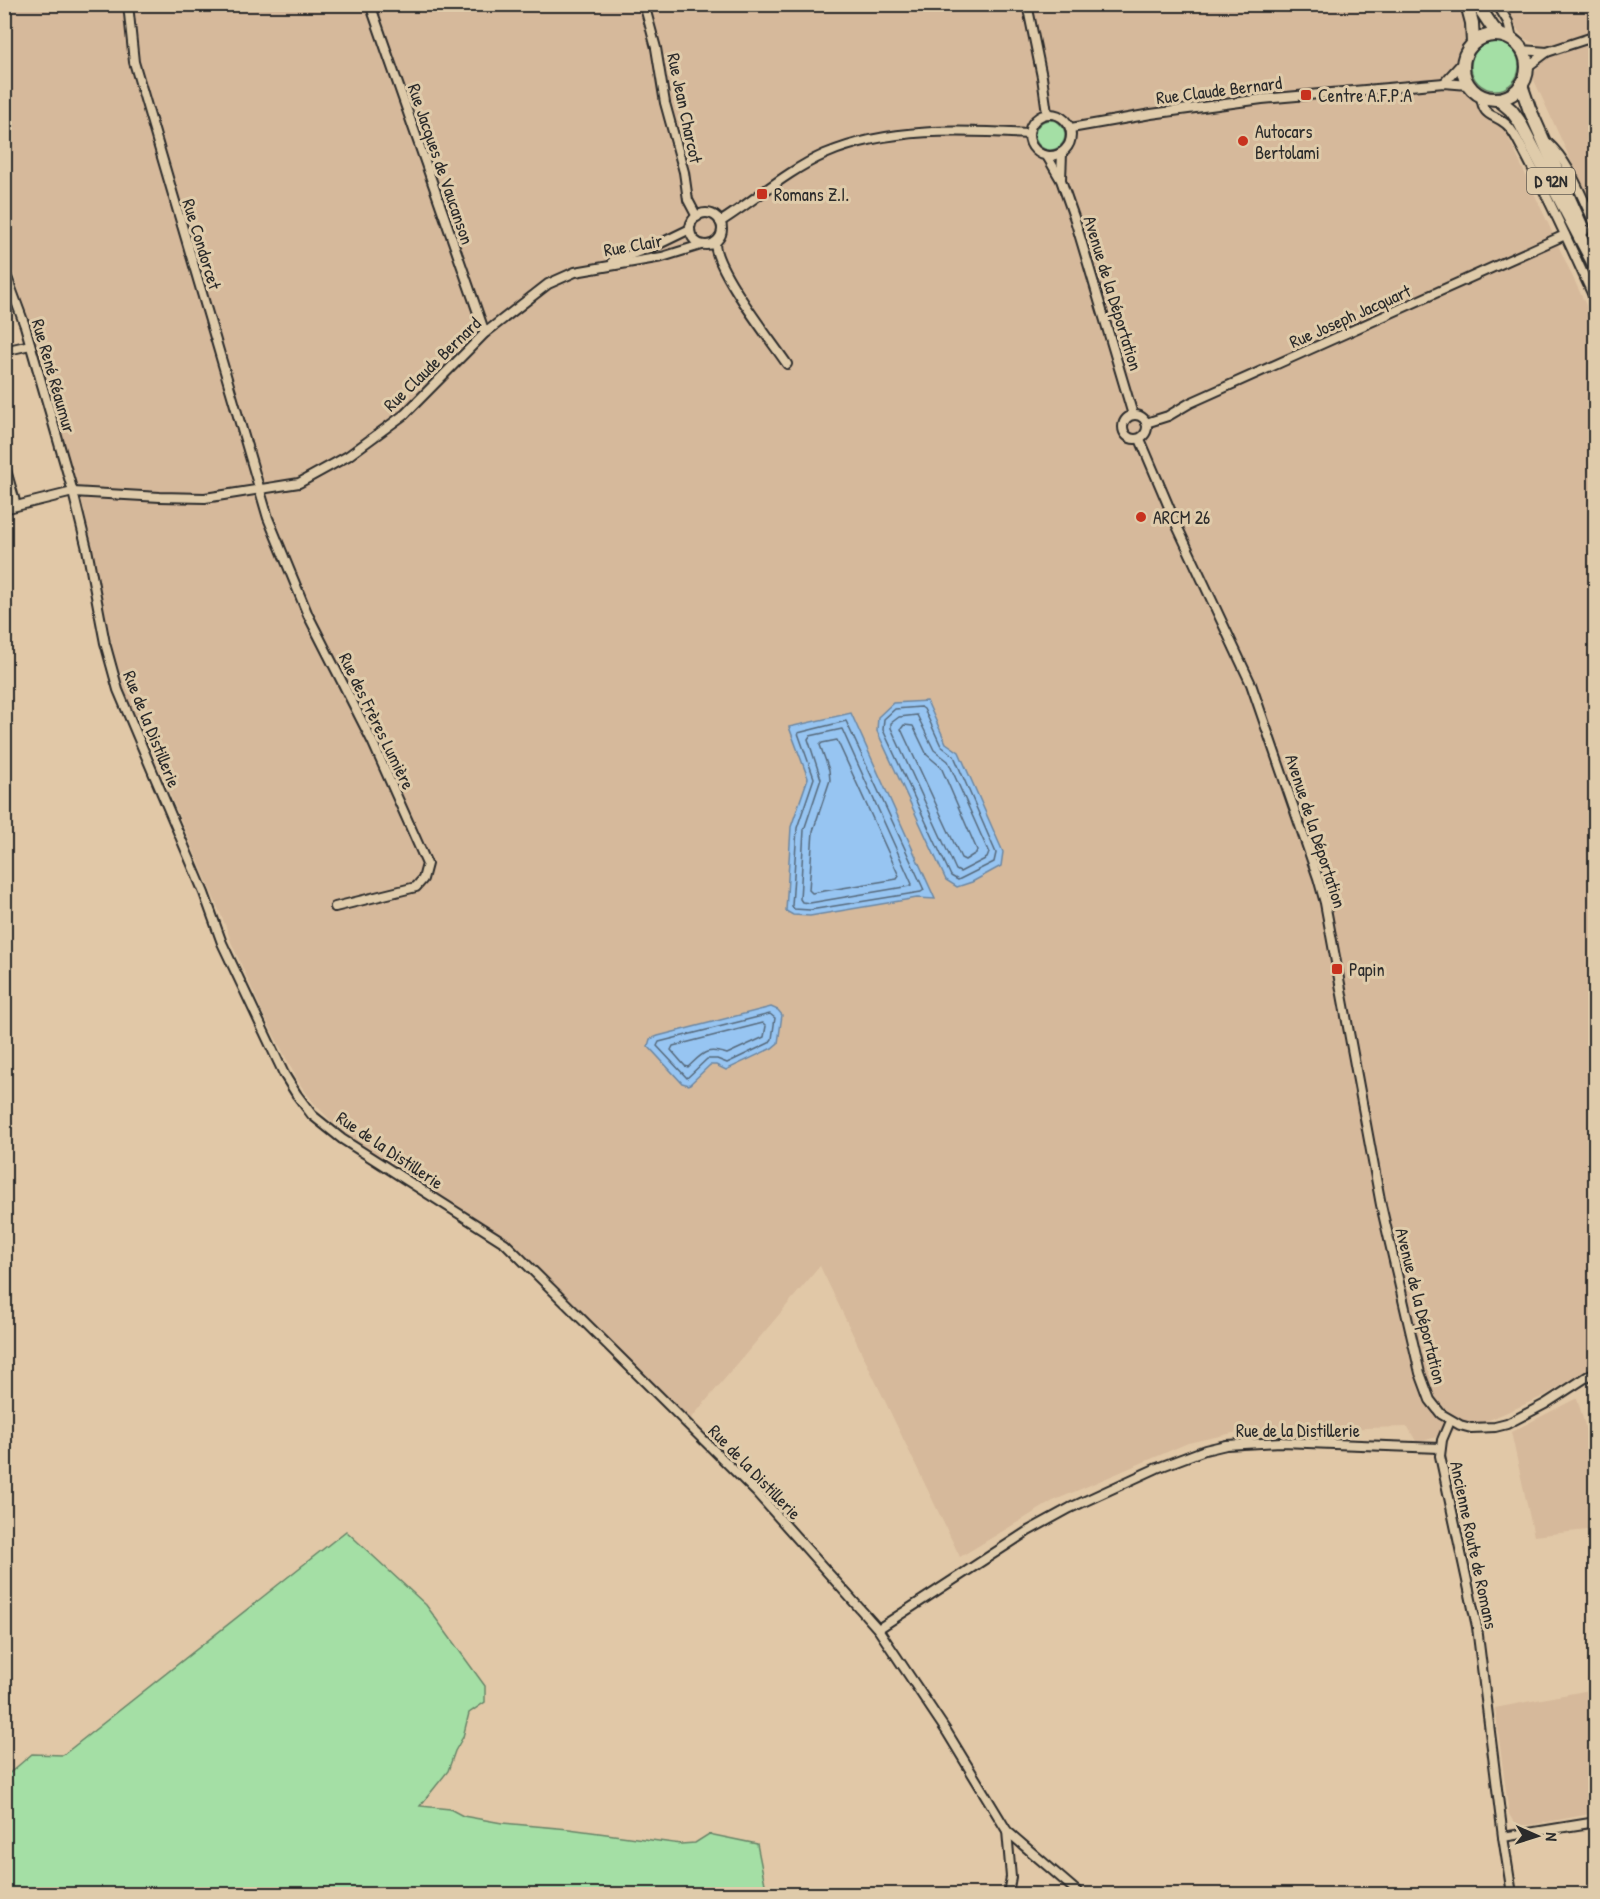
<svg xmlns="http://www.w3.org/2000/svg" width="1600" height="1899" font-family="'Patrick Hand',sans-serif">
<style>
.built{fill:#d6b99b}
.green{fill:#a4dfa5;stroke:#688568;stroke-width:1.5}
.water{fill:#97c5f2;stroke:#6c87a2;stroke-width:1.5}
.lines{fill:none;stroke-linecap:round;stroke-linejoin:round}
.shore{stroke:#56697b;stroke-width:1.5}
.street-casing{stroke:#2b2b2b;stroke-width:12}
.primary-casing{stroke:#2b2b2b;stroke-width:16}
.street{stroke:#dfcbaa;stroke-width:8}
.primary{stroke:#dfcbaa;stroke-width:12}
.poi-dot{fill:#c8321e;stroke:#dfcbaa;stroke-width:2}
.labels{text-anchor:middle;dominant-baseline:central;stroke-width:6;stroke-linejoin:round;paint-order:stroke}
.shield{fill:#dfcbaa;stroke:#615b51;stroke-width:1.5}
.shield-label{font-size:16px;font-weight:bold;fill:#2b2b2b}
.street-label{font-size:18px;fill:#2b2b2b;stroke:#dfcbaa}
.poi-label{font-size:18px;fill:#2b2b2b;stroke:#dfcbaa;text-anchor:start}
</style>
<rect width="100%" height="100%" fill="#e1c8a7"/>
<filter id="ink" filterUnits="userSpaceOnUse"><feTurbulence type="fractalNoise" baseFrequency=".0167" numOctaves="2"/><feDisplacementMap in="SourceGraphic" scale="12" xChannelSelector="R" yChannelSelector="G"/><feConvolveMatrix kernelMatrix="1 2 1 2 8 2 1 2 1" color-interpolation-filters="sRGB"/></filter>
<g filter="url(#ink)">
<g class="built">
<polygon points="4,5 1461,5 1465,13 1467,28 1464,41 1457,53 1456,68 1462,87 1485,113 1503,126 1595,325 1595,1365 1544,1396 1489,1420 1417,1443 1408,1427 1242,1431 1188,1443 1053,1501 960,1557 820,1266 689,1421 528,1259 486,1226 368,1152 334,1124 313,1102 299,1083 265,1018 231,942 226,927 158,766 121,690 84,509 33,333 5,248"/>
<polygon points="1504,5 1595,5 1595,213 1533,78 1534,72 1546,59 1536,44 1525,39 1518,30"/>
<polygon points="1577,1398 1595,1461 1595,1529 1534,1536 1511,1432"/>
<polygon points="1595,1689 1595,1813 1531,1825 1521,1825 1513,1821 1509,1814 1495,1708"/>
</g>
<g class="green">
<circle cx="1495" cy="66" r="24"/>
<circle cx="1050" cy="135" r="15"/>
<polygon points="346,1531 426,1605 485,1686 485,1702 469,1713 463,1737 455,1751 448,1771 420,1806 450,1809 463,1816 502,1823 569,1829 681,1844 695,1843 709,1834 757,1844 767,1894 438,1894 406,1887 404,1894 5,1894 5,1777 32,1754 63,1755"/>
</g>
<g class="water">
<polygon points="927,701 946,743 959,752 1003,852 1001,866 972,882 957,887 946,880 877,731 878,717 893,703"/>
<polygon points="851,713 935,899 917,898 810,916 793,915 786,911 791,827 808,778 789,727"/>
<polygon points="771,1007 778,1010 782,1015 778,1043 772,1048 726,1070 716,1065 710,1065 689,1085 682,1083 648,1046 650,1039 658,1036"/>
</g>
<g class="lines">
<g class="shore">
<polygon points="921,707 924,709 941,746 954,756 996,853 994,862 958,880 951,876 883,730 884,719 895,709"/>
<polygon points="917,715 934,750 948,761 989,853 987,858 960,872 956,870 891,728 891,723 899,717"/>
<polygon points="846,721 924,890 921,892 810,910 794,909 792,906 797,828 814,778 798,733"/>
<polygon points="904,725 913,726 927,755 941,767 977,850 976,853 965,860 961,858 901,729"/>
<polygon points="842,729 912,884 910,886 810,903 802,902 800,899 804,830 821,779 808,739 810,736"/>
<polygon points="837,740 899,876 897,879 812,893 809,890 813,831 830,780 829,770 820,745 822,743"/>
<polygon points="770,1014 775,1018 772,1039 769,1043 727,1063 717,1059 707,1059 687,1078 657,1046 659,1042"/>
<path d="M763 1023 766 1026 764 1037 727 1054C706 1047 703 1053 688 1067L685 1066 671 1050 673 1046Z"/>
</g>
<g class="street-casing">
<g id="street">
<polyline points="128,4 134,62 268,518 308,615 373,743 427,864 423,879 416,887 335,907"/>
<polyline points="370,4 485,333"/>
<polyline points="644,4 656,48 665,103 684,172 688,200 697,217"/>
<polyline points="1027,4 1042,77 1047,113"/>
<polyline points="1497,4 1508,22 1512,39"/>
<polyline points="1522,50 1547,52"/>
<polyline points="1527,67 1547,52 1596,36"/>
<polyline points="1444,83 1463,62"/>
<path d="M1481 96C1483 118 1493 113 1506 124 1511 128 1514 134 1517 139 1546 192 1571 247 1596 302"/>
<circle cx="1050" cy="135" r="21"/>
<polyline points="1071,128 1151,114 1262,99 1444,83 1468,85"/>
<path d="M1548 143C1571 164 1582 199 1596 226"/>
<polyline points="1047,156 1061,180 1075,220 1133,415"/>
<polyline points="1061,179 1062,153"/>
<circle cx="706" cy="229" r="16"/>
<path d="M720 222C755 200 787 171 825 154 888 127 962 130 1029 134"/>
<path d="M715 243C715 269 770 339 787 364"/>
<polyline points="613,261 657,245 690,229"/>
<polyline points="4,269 25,326 73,492 87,549 105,643 118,690 204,893 222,943 284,1074 297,1095 312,1115 342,1139 505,1243 757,1493 878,1629 947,1732 1007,1831 1080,1894"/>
<polyline points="4,351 30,345"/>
<circle cx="1135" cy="427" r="12"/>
<polyline points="1146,423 1168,416 1190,403 1565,235"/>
<polyline points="1140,439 1177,526 1251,684 1318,878 1325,903 1381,1205 1420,1373 1430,1400 1441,1414 1460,1425 1471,1428 1495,1427 1507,1424 1545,1404 1596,1371"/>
<polyline points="4,463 16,505"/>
<polyline points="4,509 73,492 160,497 205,498 299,483 348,456 405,414 485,333 548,284 575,272 662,257 701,245"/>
<polyline points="1450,1421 1442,1440 1440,1456 1477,1627 1503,1837 1512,1894"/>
<polyline points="878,1629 1028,1531 1070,1508 1157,1468 1205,1450 1226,1445 1281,1442 1440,1448"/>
<polyline points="1007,1831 1011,1877 1008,1894"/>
<polyline points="1503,1837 1596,1822"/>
</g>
</g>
<g class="primary-casing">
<g id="primary">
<polyline points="1467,4 1472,23 1473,43"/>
<polyline points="1477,4 1493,28 1500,35"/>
<circle cx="1495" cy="67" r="32"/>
<polyline points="1521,85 1529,108 1583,230"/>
<polyline points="1498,99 1511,110 1519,121 1596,268"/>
</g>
</g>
<use href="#street" class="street"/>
<use href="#primary" class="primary"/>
</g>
</g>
<g class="poi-dot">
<rect x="1300" y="89" width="12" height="12" rx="3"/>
<circle cx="1243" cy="141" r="6"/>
<rect x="756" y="188" width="12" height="12" rx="3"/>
<circle cx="1141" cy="517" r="6"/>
<rect x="1331" y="963" width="12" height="12" rx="3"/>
</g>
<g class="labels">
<rect class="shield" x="1527" y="168" width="48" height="26" rx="4.5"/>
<g class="shield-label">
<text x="1551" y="181">D 92N</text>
</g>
<g class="street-label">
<text transform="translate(1219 90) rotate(-7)">Rue Claude Bernard</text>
<text transform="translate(685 108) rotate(78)">Rue Jean Charcot</text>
<text transform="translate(441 164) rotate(71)">Rue Jacques de Vaucanson</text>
<text transform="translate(202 244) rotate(73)">Rue Condorcet</text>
<text transform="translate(633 245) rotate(-10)">Rue Clair</text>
<text transform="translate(1113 293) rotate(73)">Avenue de la Déportation</text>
<text transform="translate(1350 316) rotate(-24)">Rue Joseph Jacquart</text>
<text transform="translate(432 364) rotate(-44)">Rue Claude Bernard</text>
<text transform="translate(54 376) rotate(74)">Rue René Réaumur</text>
<text transform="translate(377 721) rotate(64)">Rue des Frères Lumière</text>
<text transform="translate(152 729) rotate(68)">Rue de la Distillerie</text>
<text transform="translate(1316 831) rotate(72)">Avenue de la Déportation</text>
<text transform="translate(390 1150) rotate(34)">Rue de la Distillerie</text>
<text transform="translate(1421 1306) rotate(76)">Avenue de la Déportation</text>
<text x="1298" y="1430">Rue de la Distillerie</text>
<text transform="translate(755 1472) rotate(46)">Rue de la Distillerie</text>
<text transform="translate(1474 1545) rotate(78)">Ancienne Route de Romans</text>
</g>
<g class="poi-label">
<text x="1318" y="95">Centre A.F.P.A</text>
<text x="1255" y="131">Autocars<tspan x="1255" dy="21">Bertolami</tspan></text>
<text x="774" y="194">Romans Z.I.</text>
<text x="1153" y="517">ARCM 26</text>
<text x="1349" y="969">Papin</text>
</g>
</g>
<rect width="1600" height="1899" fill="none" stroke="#dfcbaa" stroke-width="24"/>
<rect x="12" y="12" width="1576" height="1875" fill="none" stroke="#2b2b2b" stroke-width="2" filter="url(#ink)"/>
<g transform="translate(1537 1836) rotate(93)" stroke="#dfcbaa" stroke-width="4.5" paint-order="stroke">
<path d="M0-4.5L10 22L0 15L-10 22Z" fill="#2b2b2b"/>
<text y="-9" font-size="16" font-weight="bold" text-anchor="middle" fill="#2b2b2b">N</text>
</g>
</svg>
